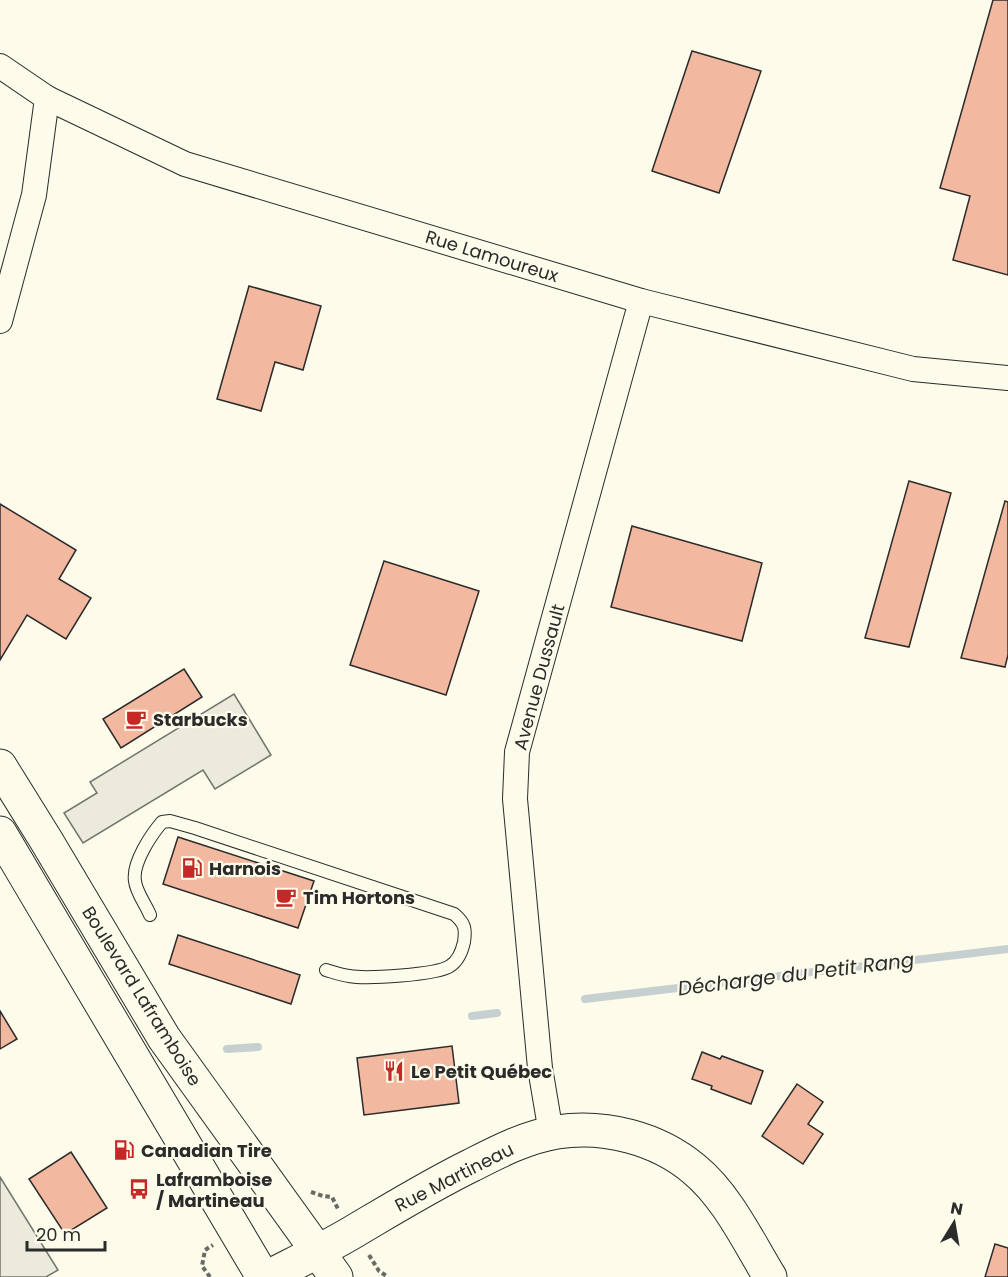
<svg xmlns="http://www.w3.org/2000/svg" width="1008" height="1277" font-family="Poppins,sans-serif">
<style>
.parking{fill:#eceadb;stroke:#74746e;stroke-width:1.5}
.lines{fill:none;stroke-linecap:round;stroke-linejoin:round}
.stream{stroke:#c7d0d0;stroke-width:8}
.building{fill:#f2b8a0;stroke:#2b2b2b;stroke-width:1.5}
.lane-casing{stroke:#2b2b2b;stroke-width:14}
.street-casing{stroke:#2b2b2b;stroke-width:26}
.secondary-casing{stroke:#2b2b2b;stroke-width:35}
.primary-casing{stroke:#2b2b2b;stroke-width:35}
.path{stroke:#6a6964;stroke-width:4;stroke-dasharray:4.5 3;stroke-linecap:butt}
.lane{stroke:#fdfbea;stroke-width:12}
.street{stroke:#fdfbea;stroke-width:24}
.secondary{stroke:#fdfbea;stroke-width:33}
.primary{stroke:#fdfbea;stroke-width:33}
.labels{text-anchor:middle;dominant-baseline:central;stroke-width:4.5;stroke-linejoin:round;paint-order:stroke}
.street-label{font-size:18px;fill:#2b2b2b;stroke:#fdfbea}
.poi-label{font-size:18px;font-weight:bold;fill:#2b2b2b;stroke:#fdfbea;text-anchor:start}
.water-label{font-size:20px;font-style:italic;fill:#2b2b2b;stroke:#fdfbea}
</style>
<rect width="100%" height="100%" fill="#fdfbea"/>
<g class="parking">
<polygon points="234,694 271,755 215,789 203,770 83,843 64,813 97,793 90,782"/>
<polygon points="0,1177 58,1270 46,1277 0,1277"/>
</g>
<g class="lines">
<g class="stream">
<polyline points="585,999 1008,949"/>
<polyline points="472,1016 497,1013"/>
<polyline points="227,1049 258,1047"/>
</g>
</g>
<g class="building">
<polygon points="993,0 1008,0 1008,275 953,260 970,196 940,188"/>
<polygon points="692,51 761,71 719,193 652,171"/>
<polygon points="249,286 321,306 303,370 275,362 261,411 217,399"/>
<polygon points="909,481 951,493 909,647 865,638"/>
<polygon points="1005,501 1008,502 1008,655 1005,667 961,658"/>
<polygon points="0,504 76,550 59,579 91,598 66,639 27,615 0,660"/>
<polygon points="632,526 762,563 742,641 611,607"/>
<polygon points="384,561 479,591 446,695 350,665"/>
<polygon points="184,669 202,697 121,748 103,719"/>
<polygon points="178,837 314,881 298,928 163,884"/>
<polygon points="178,935 300,975 291,1004 169,964"/>
<polygon points="0,1011 17,1039 0,1049"/>
<polygon points="452,1046 459,1103 364,1115 357,1058"/>
<polygon points="702,1052 720,1059 722,1056 763,1071 751,1104 711,1089 712,1086 692,1079"/>
<polygon points="797,1084 823,1102 808,1124 823,1134 803,1164 762,1136"/>
<polygon points="71,1152 107,1208 65,1234 29,1179"/>
<polygon points="995,1244 1008,1248 1008,1277 985,1277"/>
</g>
<g class="lines">
<g class="lane-casing">
<path id="lane" d="M150 915C146 905 136 892 135 881 132 863 151 835 162 822L170 821 195 828 454 914C465 923 466 929 464 942 462 951 458 961 450 966 437 975 366 979 349 976 341 975 333 972 326 970"/>
</g>
<g class="street-casing">
<g id="street">
<polyline points="0,66 47,98 185,164 641,301 913,369 1008,378"/>
<polyline points="0,321 34,195 47,98"/>
<polyline points="551,1133 540,1068 515,799 517,752 641,301"/>
</g>
</g>
<g class="secondary-casing">
<path id="secondary" d="M268 1277C297 1262 326 1248 353 1232 392 1209 431 1185 472 1165 499 1151 527 1137 557 1132 605 1125 657 1138 694 1169 727 1196 748 1241 770 1277"/>
</g>
<g class="primary-casing">
<g id="primary">
<polyline points="0,766 46,840 164,1038 336,1277"/>
<polyline points="0,833 263,1277"/>
</g>
</g>
<g class="path">
<polyline points="311,1192 323,1196 332,1197 338,1209"/>
<polyline points="369,1255 379,1271 388,1277"/>
<polyline points="210,1277 202,1266 205,1250 213,1245"/>
</g>
<use href="#lane" class="lane"/>
<use href="#street" class="street"/>
<use href="#secondary" class="secondary"/>
<use href="#primary" class="primary"/>
</g>
<defs>
<g id="cafe-bare" transform="scale(1.62)"><path d="M-5.5-4.5H6V0H3Q3 3.5 0 3.5H-2.5Q-5.5 3.5-5.5 0ZM3-3.2v2h1.7v-2ZM-6 4.5H4V6H-6Z" fill="#c62828" stroke="#fdfbea" stroke-width="2.5" paint-order="stroke"/></g>
<g id="fuel-bare" transform="scale(1.62)"><path d="M-5.5-6h7V0h2V4h1.3V-2.5L3-4.5l.8-.8L6-3V5H2.5V1h-1V6h-7ZM-4.2-4.7v3.2H.2V-4.7Z" fill="#c62828" stroke="#fdfbea" stroke-width="2.5" paint-order="stroke"/></g>
<g id="restaurant-bare" transform="scale(1.62)"><path d="M-5-6h1v4h1v-4h1v4h1v-4h1v5L-1.5 .5V6h-2V.5L-5-1ZM5-6V6H3V1.5H1.5Q1.5-4 5-6Z" fill="#c62828" stroke="#fdfbea" stroke-width="2.5" paint-order="stroke"/></g>
<g id="bus-bare" transform="scale(1.62)"><path d="M-5-6H5V4H4V6H2V4H-2V6H-4V4H-5ZM-3.5-4V0h7V-4ZM-3.5 1.2v1.5H-2V1.2ZM2 1.2v1.5H3.5V1.2Z" fill="#c62828" stroke="#fdfbea" stroke-width="2.5" paint-order="stroke"/></g>
</defs>
<g fill-rule="evenodd">
<use href="#cafe-bare" x="136" y="719"/>
<use href="#fuel-bare" x="192" y="868"/>
<use href="#cafe-bare" x="286" y="897"/>
<use href="#restaurant-bare" x="394" y="1071"/>
<use href="#fuel-bare" x="124" y="1150"/>
<use href="#bus-bare" x="139" y="1189"/>
</g>
<g class="labels">
<g class="street-label">
<text transform="translate(492 256) rotate(17)">Rue Lamoureux</text>
<text transform="translate(539 677) rotate(-75)">Avenue Dussault</text>
<text transform="translate(142 996) rotate(58)">Boulevard Laframboise</text>
<text transform="translate(454 1177) rotate(-27)">Rue Martineau</text>
</g>
<g class="poi-label">
<text x="153" y="719">Starbucks</text>
<text x="209" y="868">Harnois</text>
<text x="303" y="897">Tim Hortons</text>
<text x="411" y="1071">Le Petit Québec</text>
<text x="141" y="1150">Canadian Tire</text>
<text x="156" y="1179">Laframboise<tspan x="156" dy="21">/ Martineau</tspan></text>
</g>
<g class="water-label">
<text transform="translate(796 974) rotate(-7)">Décharge du Petit Rang</text>
</g>
</g>
<g transform="translate(954 1223) rotate(11)" stroke="#fdfbea" stroke-width="4.5" paint-order="stroke">
<path d="M0-4.5L10 22L0 15L-10 22Z" fill="#2b2b2b"/>
<text y="-9" font-size="16" font-weight="bold" text-anchor="middle" fill="#2b2b2b">N</text>
</g>
<path d="M27 1241v9h78v-9" fill="none" stroke="#2b2b2b" stroke-width="3"/>
<text x="36" y="1241" font-size="18" fill="#2b2b2b" stroke="#fdfbea" stroke-width="4.5" paint-order="stroke">20 m</text>
</svg>
